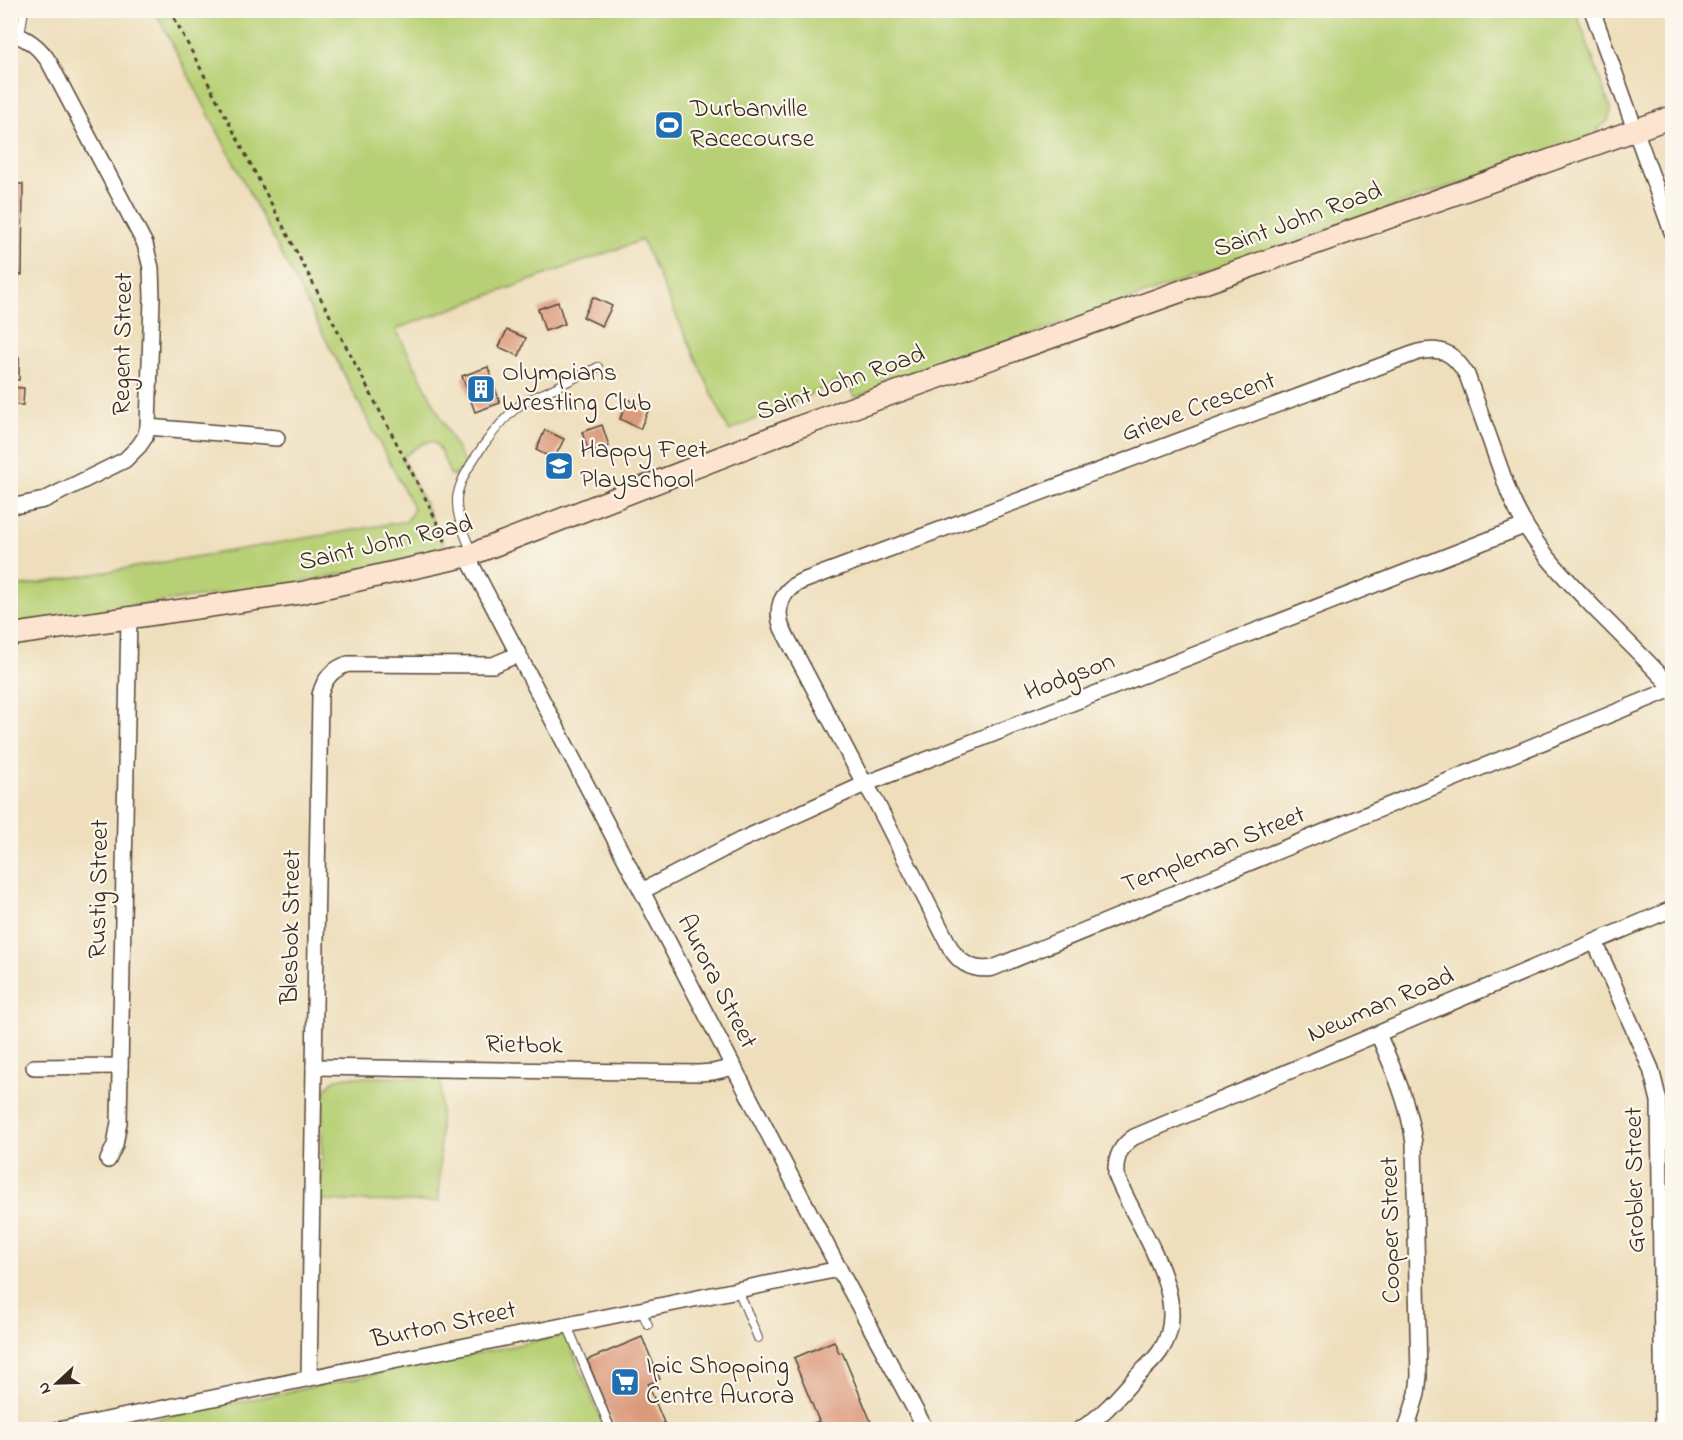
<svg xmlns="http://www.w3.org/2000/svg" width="1683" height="1440" font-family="'Indie Flower',sans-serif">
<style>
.green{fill:#b7d075;stroke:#797d4a;stroke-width:1.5}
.building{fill:#db9a7b}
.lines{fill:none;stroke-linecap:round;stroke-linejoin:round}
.lane-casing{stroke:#564536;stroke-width:10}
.street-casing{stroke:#564536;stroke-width:18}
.secondary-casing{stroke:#564536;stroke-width:24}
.path{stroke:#564536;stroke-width:3;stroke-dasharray:4.5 4.5;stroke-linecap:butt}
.lane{stroke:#fff;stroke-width:8}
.street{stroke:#fff;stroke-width:15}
.secondary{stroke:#fde4d1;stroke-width:21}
.labels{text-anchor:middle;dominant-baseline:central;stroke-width:4.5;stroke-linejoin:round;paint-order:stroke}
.poi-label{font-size:26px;fill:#3b2a1e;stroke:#fbf7ec;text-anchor:start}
.street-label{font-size:26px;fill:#3b2a1e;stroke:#fbf7ec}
</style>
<rect width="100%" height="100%" fill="#fbf7ec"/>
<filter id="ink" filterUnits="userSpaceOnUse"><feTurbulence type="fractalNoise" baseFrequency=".0167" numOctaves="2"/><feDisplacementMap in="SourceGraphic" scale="12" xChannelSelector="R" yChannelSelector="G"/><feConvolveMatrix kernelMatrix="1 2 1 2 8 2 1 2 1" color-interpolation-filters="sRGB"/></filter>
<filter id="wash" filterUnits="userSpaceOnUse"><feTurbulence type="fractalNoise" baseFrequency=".008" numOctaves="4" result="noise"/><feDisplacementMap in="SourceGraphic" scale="24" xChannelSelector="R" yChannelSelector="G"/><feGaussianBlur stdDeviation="1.35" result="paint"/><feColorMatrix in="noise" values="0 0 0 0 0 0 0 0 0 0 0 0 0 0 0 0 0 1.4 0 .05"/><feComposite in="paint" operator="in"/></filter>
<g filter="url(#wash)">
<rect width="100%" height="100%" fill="#eedebb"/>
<g class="green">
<path d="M155 11H1576L1611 110C1610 119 1607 124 1598 128L1600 133 855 397 847 378 729 431 642 240 396 329 465 465 461 473 453 476 450 474C435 436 436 432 402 458L425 504 446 550 352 572 294 583 11 624V588L407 521 414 509Z"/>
<path d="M346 1077 441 1078 439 1202 321 1201 323 1097C326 1085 333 1078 346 1077Z"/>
<polygon points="566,1335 605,1429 107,1429"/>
</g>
<g id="blocks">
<g class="building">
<polygon points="10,184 23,184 22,275 10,274"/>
<polygon points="593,297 612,306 602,326 583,317"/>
<polygon points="558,302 565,324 545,331 538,309"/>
<polygon points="507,330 526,338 519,356 499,347"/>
<rect x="10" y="357" width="9" height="23"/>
<polygon points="488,367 500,403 475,412 462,376"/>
<polygon points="10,387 24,388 23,405 10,405"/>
<polygon points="628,399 649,409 640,429 620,419"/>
<polygon points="602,425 609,446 589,453 582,432"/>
<polygon points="545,430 564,439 554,459 536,450"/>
<polygon points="642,1337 660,1379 648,1384 667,1430 616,1430 587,1360"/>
<polygon points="834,1341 839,1353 842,1352 874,1429 799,1429 819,1421 797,1368 798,1367 794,1358"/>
</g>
</g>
</g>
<g filter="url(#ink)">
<use href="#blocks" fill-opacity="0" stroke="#564536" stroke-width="1.5"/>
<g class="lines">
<g class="lane-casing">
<g id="lane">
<polyline points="20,36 24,10"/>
<path d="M471 551C465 535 456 517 457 499 458 474 502 416 523 403 531 398 540 395 548 391 565 383 581 375 598 367"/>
<polyline points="738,1290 758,1338"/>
<polyline points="641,1310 648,1325"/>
<polyline points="567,1325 611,1430"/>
</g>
</g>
<g class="street-casing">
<g id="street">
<polyline points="1592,10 1672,232"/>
<path d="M10 33C28 38 39 47 49 62L145 244 151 268 152 298 148 427 145 437 139 446 125 460 44 500 20 505H10"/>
<polyline points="148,427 277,438"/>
<polyline points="467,556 839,1269 926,1430"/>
<path d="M1672 687C1649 663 1625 639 1601 615 1563 576 1530 544 1509 493L1467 375C1454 354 1443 346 1418 352L800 582C781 591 775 609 782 628L858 772 874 798 951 949C961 965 975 971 993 968L1672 689"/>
<polyline points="642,891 741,840 865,784 1524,526"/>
<polyline points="1595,942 1651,1069 1659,1101 1663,1430"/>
<path d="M1378 1034C1394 1070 1409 1104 1414 1143L1419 1376 1417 1394 1406 1430"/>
<polyline points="34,1067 120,1066"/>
<polyline points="314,1067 698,1073 713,1072 734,1067"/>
<polyline points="108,1160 115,1145 119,1122 129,617"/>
<path d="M309 1378 320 695C324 679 332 669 348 664L493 665 519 654"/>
<polyline points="58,1430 839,1269"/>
<path d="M1079 1430C1102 1417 1119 1396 1136 1377 1144 1369 1155 1360 1161 1350 1195 1299 1134 1223 1116 1175 1115 1158 1120 1146 1134 1137L1672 909"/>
</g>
</g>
<g class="secondary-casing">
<polyline id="secondary" points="10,635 300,593 467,556 801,426 1672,117"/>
</g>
<polyline class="path" points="170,10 430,507 446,543"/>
<use href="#lane" class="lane"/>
<use href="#street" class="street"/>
<use href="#secondary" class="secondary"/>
</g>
</g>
<defs>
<g id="stadium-square" transform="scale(1.5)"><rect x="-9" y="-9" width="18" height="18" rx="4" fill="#1f6fb2" stroke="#fbf7ec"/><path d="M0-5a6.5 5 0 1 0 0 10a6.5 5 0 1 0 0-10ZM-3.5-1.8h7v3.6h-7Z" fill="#fff"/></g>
<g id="building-square" transform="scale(1.5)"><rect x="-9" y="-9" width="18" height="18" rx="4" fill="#1f6fb2" stroke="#fbf7ec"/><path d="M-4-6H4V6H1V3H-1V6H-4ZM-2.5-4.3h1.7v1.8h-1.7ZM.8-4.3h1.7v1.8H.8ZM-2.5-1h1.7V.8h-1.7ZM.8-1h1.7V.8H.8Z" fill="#fff"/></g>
<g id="school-square" transform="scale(1.5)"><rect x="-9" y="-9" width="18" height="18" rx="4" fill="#1f6fb2" stroke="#fbf7ec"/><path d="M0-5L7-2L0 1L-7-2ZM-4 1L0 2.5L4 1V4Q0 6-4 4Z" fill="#fff"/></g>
<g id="supermarket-square" transform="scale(1.5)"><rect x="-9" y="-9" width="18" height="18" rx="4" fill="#1f6fb2" stroke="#fbf7ec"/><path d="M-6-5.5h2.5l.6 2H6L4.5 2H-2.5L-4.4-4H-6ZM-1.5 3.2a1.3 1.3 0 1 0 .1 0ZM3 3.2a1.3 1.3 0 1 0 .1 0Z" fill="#fff"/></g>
</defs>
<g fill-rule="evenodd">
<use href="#stadium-square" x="669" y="125"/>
<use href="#building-square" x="481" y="389"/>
<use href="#school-square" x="559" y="466"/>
<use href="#supermarket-square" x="625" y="1382"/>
</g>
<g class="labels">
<g class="poi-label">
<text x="690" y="110">Durbanville<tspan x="690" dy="30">Racecourse</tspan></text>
<text x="502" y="374">Olympians<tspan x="502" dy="30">Wrestling Club</tspan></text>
<text x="580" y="451">Happy Feet<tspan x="580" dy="30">Playschool</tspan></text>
<text x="646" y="1367">Ipic Shopping<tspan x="646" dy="30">Centre Aurora</tspan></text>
</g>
<g class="street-label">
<text transform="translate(1298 221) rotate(-20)">Saint John Road</text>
<text transform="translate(124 344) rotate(-89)">Regent Street</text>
<text transform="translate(841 384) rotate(-20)">Saint John Road</text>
<text transform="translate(1199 408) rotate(-20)">Grieve Crescent</text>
<text transform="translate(386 544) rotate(-13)">Saint John Road</text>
<text transform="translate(1070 678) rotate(-21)">Hodgson</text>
<text transform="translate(1214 851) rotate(-22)">Templeman Street</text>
<text transform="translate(100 889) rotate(-89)">Rustig Street</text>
<text transform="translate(292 927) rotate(-89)">Blesbok Street</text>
<text transform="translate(716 982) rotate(63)">Aurora Street</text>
<text transform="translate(1381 1006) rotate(-23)">Newman Road</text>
<text transform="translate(524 1046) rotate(1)">Rietbok</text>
<text transform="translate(1636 1180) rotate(-91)">Grobler Street</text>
<text transform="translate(1392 1230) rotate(-91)">Cooper Street</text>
<text transform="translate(444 1326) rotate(-12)">Burton Street</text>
</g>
</g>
<rect width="1683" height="1440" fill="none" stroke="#fbf7ec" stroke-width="36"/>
<g transform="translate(57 1383) rotate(248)" stroke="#fbf7ec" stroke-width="4.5" paint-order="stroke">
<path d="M0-4.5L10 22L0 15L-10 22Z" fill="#3b2a1e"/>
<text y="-9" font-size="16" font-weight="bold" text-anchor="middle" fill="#3b2a1e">N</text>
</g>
</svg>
